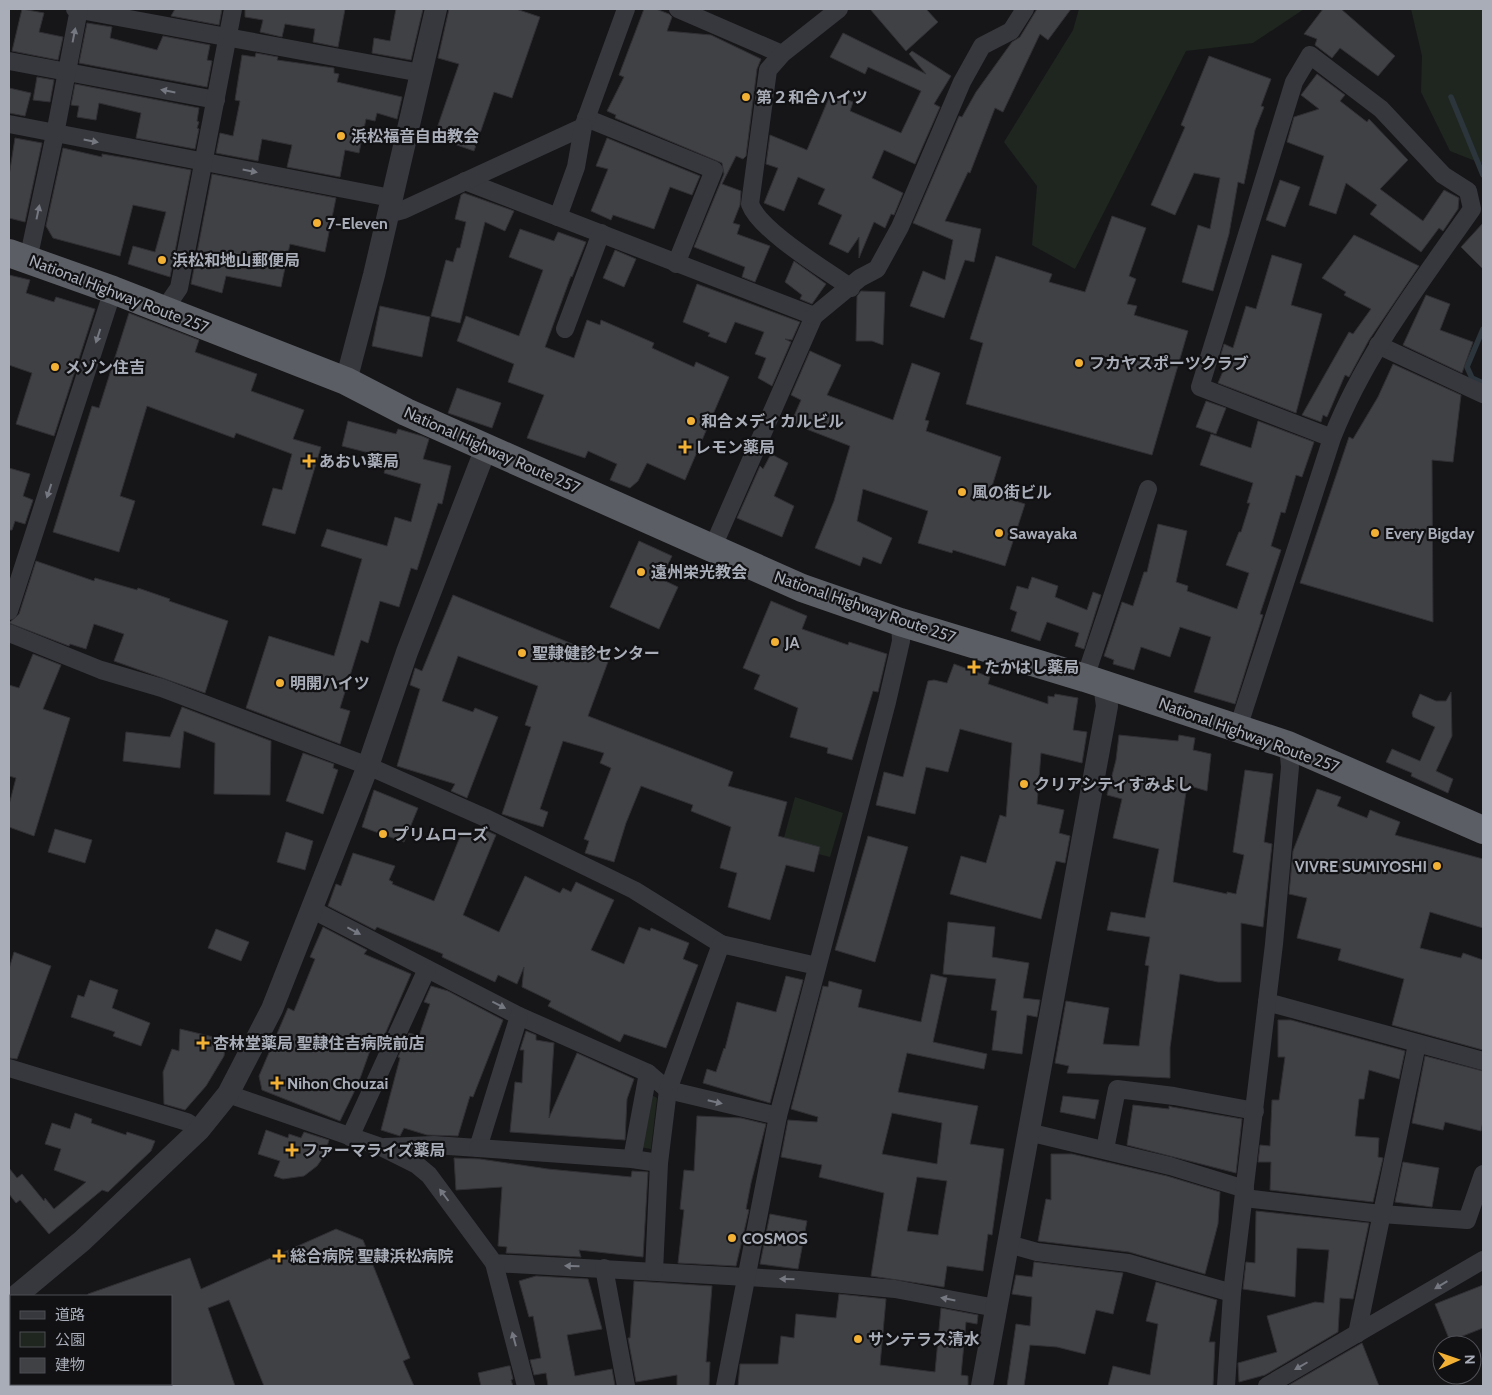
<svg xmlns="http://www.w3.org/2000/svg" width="1492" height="1395" font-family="Cabin,'Noto Sans JP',sans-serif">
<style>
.green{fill:#1e261f}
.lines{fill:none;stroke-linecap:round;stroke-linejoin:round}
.stream{stroke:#2c353c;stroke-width:5.5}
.building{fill:#404145;stroke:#303034;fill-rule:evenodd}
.minor{stroke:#37383d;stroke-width:18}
.tertiary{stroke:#37383d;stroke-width:22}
.trunk{stroke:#5b5e65;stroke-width:28}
.oneway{fill:#757881}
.poi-dot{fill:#f2b134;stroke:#111113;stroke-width:2}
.labels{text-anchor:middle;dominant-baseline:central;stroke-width:4.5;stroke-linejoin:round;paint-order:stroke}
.poi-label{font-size:16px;font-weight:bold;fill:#a8adb8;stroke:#111113;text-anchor:start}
.street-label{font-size:16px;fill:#a8adb8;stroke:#111113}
</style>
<rect width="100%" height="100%" fill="#161618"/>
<g class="green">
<polygon points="1079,9 1304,9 1253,43 1186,51 1075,269 1032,245 1037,186 1004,142 1073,30"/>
<polygon points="1411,9 1483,9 1483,164 1450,151 1421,92 1422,56"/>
<polygon points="795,797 843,813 830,857 782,845"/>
<polygon points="650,1094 657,1098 651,1149 640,1147"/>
</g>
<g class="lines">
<g class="stream">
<polyline points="1451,97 1483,175"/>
<polyline points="1483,329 1467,367 1472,378 1483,383"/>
</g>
</g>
<g class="building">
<polygon points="22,9 44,13 39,32 63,37 58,60 12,51"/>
<polygon points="175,9 222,9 219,25 171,16"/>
<polygon points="245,9 345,9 338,47 313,42 315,29 285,24 282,37 260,32 263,20 245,17"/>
<polygon points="396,9 423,9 411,60 372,53 374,38 390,41"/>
<polygon points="449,9 516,9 540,17 512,98 494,92 474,151 434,137 459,64 438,58"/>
<polygon points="644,9 656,9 669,14 672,17 667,31 711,35 761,59 757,69 746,156 743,159 736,156 722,184 741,191 740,205 733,223 740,225 737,234 770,246 755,282 742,277 745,267 694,247 724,174 722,163 615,118 616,115 607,111 624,77 619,75"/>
<polygon points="870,9 926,9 938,22 906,51"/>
<polygon points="1037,9 1071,9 1048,40 1040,34 1003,112 995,108 970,173 968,172 945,221 981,229 974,262 965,260 944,318 910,306 923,271 945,280 953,240 913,223 959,116 962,117 976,92 1012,42 1020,37"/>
<polygon points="1323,9 1341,9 1395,56 1378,76 1340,48 1332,58 1315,45 1317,39 1304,34"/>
<polygon points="87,23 112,27 110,38 157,50 163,36 210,45 207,60 212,61 207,87 79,63"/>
<polygon points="843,33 926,74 909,54 912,51 951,76 934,104 940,107 915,164 884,150 872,178 903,193 894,215 891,214 885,228 874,222 859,258 859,237 848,253 829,244 842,215 818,204 825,189 798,177 784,211 764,203 778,168 766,164 770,135 807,150 831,93 853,102 850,111 901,133 921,91 868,67 865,74 830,57"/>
<polygon points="256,53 278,57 277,60 334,68 334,73 339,74 337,82 402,97 397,119 377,113 375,121 366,119 359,153 345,150 340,177 287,167 292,145 262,139 258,161 216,153 220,133 233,136 240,101 235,100 242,55 255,57"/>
<polygon points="1209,56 1271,79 1261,106 1264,107 1255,130 1244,184 1238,182 1229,234 1213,291 1182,282 1198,225 1210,229 1220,178 1194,173 1175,215 1151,205 1185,127 1181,125"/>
<polygon points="1317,74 1345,95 1340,101 1367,122 1369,119 1408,160 1380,189 1423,221 1444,190 1459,198 1458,209 1443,231 1439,228 1421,252 1370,214 1377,205 1346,183 1336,214 1309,205 1324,156 1287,142 1294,117 1319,109 1301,95"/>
<polygon points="37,77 54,80 50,102 33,100"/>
<polygon points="75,84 199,108 197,121 199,122 197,128 199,129 195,149 136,138 141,113 99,103 96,120 77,117 79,106 71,105"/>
<polygon points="9,88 31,93 25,116 9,113"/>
<polygon points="15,138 42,143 25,222 9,218 9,176"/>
<polygon points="607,138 700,176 692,195 670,187 654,229 613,215 611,220 591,211 608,169 596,166"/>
<polygon points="63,148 102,157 102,154 132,159 191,170 170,277 128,264 133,246 155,252 166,212 133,205 120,256 53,238 46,226"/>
<polygon points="212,174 336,198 325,252 290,244 281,287 226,276 222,293 191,284"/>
<polygon points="1280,180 1300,187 1285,227 1266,220"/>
<polygon points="464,193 514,211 505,231 485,222 460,323 431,316 446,260 453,262 457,248 460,248 466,222 455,219 461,195"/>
<polygon points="1112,216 1146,228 1129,276 1136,279 1127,304 1137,306 1134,315 1188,331 1152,455 966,404 983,343 970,339 996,256 1052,274 1049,282 1085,292"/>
<polygon points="1483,223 1483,269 1461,247"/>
<polygon points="520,229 554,241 558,232 586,242 572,277 571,276 545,347 574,358 587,320 600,325 601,320 654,343 652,348 694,367 696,362 729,377 685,480 647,463 638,481 630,488 610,480 617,464 588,451 585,458 527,438 544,395 508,382 514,364 457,341 466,316 519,336 543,270 509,257"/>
<polygon points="1354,235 1419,266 1369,340 1349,377 1345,375 1327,417 1323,415 1321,422 1302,415 1349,332 1353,334 1371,309 1344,295 1346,292 1322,278"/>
<polygon points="615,250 636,259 624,287 603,278"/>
<polygon points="1272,255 1302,264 1291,305 1322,314 1296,413 1218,383 1226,364 1219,361 1224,344 1233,348 1246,306 1256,309"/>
<polygon points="794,261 826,284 812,304 800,299 802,295 785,282"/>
<polygon points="9,275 30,280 26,293 54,302 56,297 95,309 54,436 16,424 32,373 9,365"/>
<polygon points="697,284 800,322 792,340 785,339 791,342 772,386 758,378 766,358 755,354 764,332 735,322 726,343 708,336 710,333 683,322"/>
<polygon points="861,291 885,292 883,345 872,341 856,341 857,296"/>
<polygon points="1426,295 1450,304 1440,330 1473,342 1462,373 1403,345"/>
<polygon points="380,306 430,317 422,357 372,346"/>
<polygon points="129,313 199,340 195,352 257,374 251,391 304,410 293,439 321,447 295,534 262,525 273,488 282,490 292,454 236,433 234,438 147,406 120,496 135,501 119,552 53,532 92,406 99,408"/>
<polygon points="810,351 841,365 827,395 893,420 912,363 940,373 925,420 929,421 926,431 1001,457 990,493 1025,504 1005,566 953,550 952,553 918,543 928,511 863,489 857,521 892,538 881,564 863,557 860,566 815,548 834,501 850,446 791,423 801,400 791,395"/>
<polygon points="1393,364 1461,395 1453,462 1432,460 1433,622 1300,583 1349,437 1353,439 1378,397"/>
<polygon points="457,388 501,403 492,428 448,413"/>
<polygon points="1206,401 1226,408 1216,434 1196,427"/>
<polygon points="348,421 396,434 398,429 422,436 429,439 423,459 451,466 442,504 438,503 417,570 411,568 399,607 380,601 368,643 361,640 340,708 350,711 340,744 246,708 269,636 334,656 362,559 321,546 327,529 387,546 395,517 411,522 421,484 384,473 389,458 342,446"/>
<polygon points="1258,421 1314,442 1302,477 1296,475 1285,513 1281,512 1271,546 1281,550 1260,614 1263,615 1235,704 1194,692 1211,637 1180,627 1170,657 1141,647 1134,670 1113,664 1114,660 1104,656 1122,602 1133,606 1144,572 1147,572 1158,524 1187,531 1176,582 1188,586 1187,591 1237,609 1249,573 1226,565 1239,532 1241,532 1250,503 1247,503 1253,483 1200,465 1211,434 1251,448"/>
<polygon points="771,454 788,463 774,496 794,506 782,537 737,518 760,466 763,469"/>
<polygon points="9,468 30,474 23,496 33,500 25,524 15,521 12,530 9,530"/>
<polygon points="639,541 672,556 661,579 678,587 659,629 610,607"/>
<polygon points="36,561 94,581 95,578 137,590 138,588 170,599 169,601 228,621 205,693 114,661 124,634 94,624 86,649 70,644 69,646 9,623 19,614"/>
<polygon points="1032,577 1058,586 1055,597 1087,610 1093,592 1101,595 1084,649 1075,646 1079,633 1047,622 1040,641 1011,631 1017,612 1010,609 1017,586 1028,589"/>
<polygon points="453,595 609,659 588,716 733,772 728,786 787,802 778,836 820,847 814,872 786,865 770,920 728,907 737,873 720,868 731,827 691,811 693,805 641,786 626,823 614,862 585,853 589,841 584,839 611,768 600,763 604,753 563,741 540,809 548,812 543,827 502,814 531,727 525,725 538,686 458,656 442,701 473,712 475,708 498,717 467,798 451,791 455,784 397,766 420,689 410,685 415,668 422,671"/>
<polygon points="771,601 807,616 802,629 848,645 849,642 887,654 878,692 873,691 852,760 827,753 828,748 790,737 798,708 754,689 760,675 743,668"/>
<polygon points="33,654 61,665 43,709 70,718 34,836 9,827 9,805 16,778 9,776 9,685 19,688"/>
<polygon points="954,664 990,677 988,684 1048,704 1048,696 1054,697 1055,694 1078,698 1073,730 1087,732 1082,763 1041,753 1037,804 1064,810 1059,833 1070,836 1065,863 1056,861 1041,919 950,894 961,856 986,863 1000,815 1006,817 1012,743 960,729 948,772 926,767 915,814 876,805 884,772 903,777 928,681 934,680 947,683"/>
<polygon points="1451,692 1452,736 1436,771 1453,779 1448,793 1411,776 1412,773 1386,762 1392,749 1420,761 1435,727 1413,717 1412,713 1420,694 1436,701 1446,701"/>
<polygon points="182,707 271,741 270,795 214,794 215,743 184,731 180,768 123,761 126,732 170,737"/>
<polygon points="1119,735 1178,741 1179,735 1195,738 1193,750 1211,754 1207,791 1187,785 1173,882 1227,894 1227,892 1236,894 1244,855 1233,852 1245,770 1273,774 1264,842 1272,844 1263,927 1241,923 1241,982 1218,982 1180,974 1170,1048 1170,1078 1067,1073 1069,1066 1055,1063 1066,1001 1109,1008 1103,1044 1139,1046 1149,966 1145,965 1150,937 1107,930 1111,912 1145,918 1159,849 1113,838 1122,799 1107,795 1116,760"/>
<polygon points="303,753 334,764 333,768 338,770 323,814 286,801"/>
<polygon points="1317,789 1341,797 1337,806 1367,818 1370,810 1400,822 1395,835 1483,859 1483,928 1430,912 1420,948 1461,958 1463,953 1483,960 1483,1050 1392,1025 1404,979 1338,960 1341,949 1297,938 1307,898 1289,894 1293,851"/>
<polygon points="374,790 418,808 404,842 362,827"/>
<polygon points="480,828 496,835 463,915 499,932 525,876 560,893 563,888 571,892 576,882 614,900 591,950 624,964 639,927 650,931 651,928 689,943 683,959 698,965 666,1048 624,1034 620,1042 548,1006 551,1001 522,987 524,967 517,984 498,975 495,982 442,957 443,954 377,927 375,930 328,906 336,884 341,886 353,853 395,866 389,880 393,882 392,884 434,901 462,832 476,838"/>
<polygon points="55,829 92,840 85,863 48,852"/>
<polygon points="286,832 313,841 305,870 277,862"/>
<polygon points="868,836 908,847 875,962 835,950"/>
<polygon points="948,922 995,927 992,957 1029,963 1023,998 1040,1000 1037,1017 1027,1015 1022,1054 992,1050 997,1011 991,1010 996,979 943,974"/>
<polygon points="323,927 367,950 364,954 411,974 379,1048 372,1045 358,1084 340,1121 262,1090 259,1076 288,1008 294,1011 315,959 310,957"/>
<polygon points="216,929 249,942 241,961 208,948"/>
<polygon points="14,952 51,966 17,1059 9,1058 9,969"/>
<path d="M931 974 947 978 933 1042 987 1054 984 1069 907 1053 898 1092 978 1106 970 1144 1004 1149 992 1235 988 1234 983 1271 947 1266 944 1287 871 1276 884 1193 819 1177 822 1165 781 1157 788 1120 817 1122 818 1117 791 1109 823 986 828 987 829 981 862 990 858 1007 921 1022ZM892 1113 942 1123 937 1164 882 1154ZM917 1177 947 1181 938 1235 907 1231Z"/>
<polygon points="786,976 803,980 770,1103 703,1083 707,1069 716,1072 724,1048 725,1049 737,1002 776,1012"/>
<polygon points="90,980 118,990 112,1008 150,1023 141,1046 113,1036 115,1032 71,1017 78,995 84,997"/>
<polygon points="431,986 448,991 503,1020 473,1097 470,1096 458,1136 427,1135 404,1128 400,1136 381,1130 400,1058 398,1057 409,1033 419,1036 430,1004 424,1002"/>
<polygon points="1278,1020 1291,1020 1405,1051 1399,1079 1369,1070 1364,1099 1359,1099 1355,1136 1379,1138 1378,1157 1383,1158 1373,1202 1270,1190 1271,1162 1258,1162 1260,1145 1270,1146 1272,1100 1279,1100 1285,1057 1278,1057"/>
<polygon points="180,1029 226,1040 224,1056 206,1086 185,1110 164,1104 163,1072 172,1049 179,1051"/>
<polygon points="526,1031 536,1035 536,1040 554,1043 549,1118 577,1053 634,1079 627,1099 625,1140 510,1132 515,1082 522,1083 524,1050 520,1050"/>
<polygon points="1425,1056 1483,1071 1483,1121 1481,1131 1445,1122 1443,1130 1412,1123"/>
<polygon points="1063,1096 1099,1100 1095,1119 1060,1112"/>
<polygon points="1133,1105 1169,1109 1169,1106 1172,1107 1242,1119 1236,1173 1127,1145"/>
<polygon points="75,1113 92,1119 91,1123 126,1135 127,1132 155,1141 151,1151 108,1192 102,1190 49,1234 20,1200 16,1203 9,1194 9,1168 17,1178 22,1174 44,1201 45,1198 54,1209 86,1182 54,1170 61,1149 45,1144 52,1123 70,1129"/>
<polygon points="697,1116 741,1118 766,1124 751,1183 746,1209 749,1210 736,1266 678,1263 684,1210 680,1209 684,1170 694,1171"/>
<polygon points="266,1130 288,1138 289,1134 301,1138 304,1132 329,1140 324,1156 317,1166 304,1176 283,1179 274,1176 280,1161 258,1154"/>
<polygon points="1051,1154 1072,1154 1167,1176 1220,1192 1218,1224 1205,1274 1129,1252 1038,1241 1046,1199 1051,1200"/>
<polygon points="454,1158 480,1159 548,1169 631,1177 632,1171 648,1172 643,1257 579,1250 581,1257 506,1253 507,1247 498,1246 502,1187 456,1190"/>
<polygon points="1403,1162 1439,1168 1432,1207 1395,1202"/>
<polygon points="1256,1211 1369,1223 1353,1299 1340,1298 1338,1332 1265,1375 1239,1382 1238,1363 1277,1352 1267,1316 1315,1302 1324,1303 1324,1301 1329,1250 1297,1248 1295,1297 1243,1289 1246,1262 1255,1263"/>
<polygon points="770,1214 807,1221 798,1269 760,1264"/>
<polygon points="336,1229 363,1240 410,1358 403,1361 414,1386 264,1386 229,1300 208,1308 235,1386 171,1386 171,1296 88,1296 88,1294 190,1258 201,1289"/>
<polygon points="1034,1262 1123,1273 1113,1314 1096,1310 1085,1354 1057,1347 1030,1345 1024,1386 1007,1386 1016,1324 1030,1326 1032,1297 1012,1294 1016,1275 1032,1277"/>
<polygon points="536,1276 588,1279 602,1329 567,1335 575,1376 612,1369 615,1386 548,1386 546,1373 534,1375 530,1360 541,1358 533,1316 529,1317 519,1281"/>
<polygon points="634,1281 712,1286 706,1362 710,1362 709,1386 677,1386 677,1375 636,1382 628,1338 630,1338"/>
<polygon points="1156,1282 1217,1300 1209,1342 1215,1342 1213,1386 1108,1386 1113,1366 1150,1375 1158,1324 1146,1321"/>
<polygon points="1483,1285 1483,1328 1450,1341 1435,1304"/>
<polygon points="839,1294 886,1299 880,1365 935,1372 941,1308 978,1315 977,1324 966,1322 961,1375 968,1376 968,1386 738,1386 740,1364 778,1364 781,1336 794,1338 796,1314 836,1318"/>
<polygon points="1362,1343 1379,1386 1289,1386 1289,1385"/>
<polygon points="508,1366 510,1366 513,1379 511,1380 513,1386 481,1386 478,1373"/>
</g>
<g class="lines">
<g class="minor">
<polyline points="75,9 421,73"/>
<polyline points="678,9 782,54"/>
<path d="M839 9 782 54 768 70 750 204C760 231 826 270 851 288"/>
<polyline points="9,61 216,100"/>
<polyline points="586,118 714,170 676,264"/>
<polyline points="9,124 391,198"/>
<polyline points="465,181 814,316 712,549"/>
<polyline points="388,214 403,210 583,127 626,9"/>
<polyline points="558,217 576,167 583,127"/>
<polyline points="28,260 55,134 79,9"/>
<polyline points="163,311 179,288 233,9"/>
<polyline points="814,316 860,278 877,269 900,227 962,82 982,46 1011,31 1025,9"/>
<polyline points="565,329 601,233"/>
<polyline points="1378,345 1483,394"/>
<polyline points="9,611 113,290"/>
<polyline points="9,633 101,670 162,688 368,766 488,819 634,890 721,944"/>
<polyline points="1085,678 1148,489"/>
<path d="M1238 728 1332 438C1365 354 1421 282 1472 209L1468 191 1443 175 1381 109 1310 55 1294 82 1200 387 1332 438"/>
<polyline points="311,909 519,1016 648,1073"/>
<polyline points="1267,1002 1483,1061"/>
<polyline points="9,1068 187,1122 199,1130"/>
<polyline points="228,1094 381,1147 417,1165 429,1175 494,1263 799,1280 895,1289 996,1308"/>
<polyline points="1028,1132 1170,1166 1245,1189"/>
<polyline points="350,1137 427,969"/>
<polyline points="385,1147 434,1145 478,1148 519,1016"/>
<polyline points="478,1148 632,1159 659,1163"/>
<polyline points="1105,1149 1117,1089 1174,1096 1255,1111"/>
<polyline points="632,1159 648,1073 668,1090 778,1116"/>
<polyline points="1244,1198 1381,1214 1467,1220 1483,1174"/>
<polyline points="1008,1244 1037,1252 1128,1263 1232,1293"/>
<polyline points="494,1263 526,1386"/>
<polyline points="604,1268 626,1386"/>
<polyline points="654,1271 659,1163 668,1090 721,944 817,966"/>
<polyline points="1357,1334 1417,1044"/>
<polyline points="725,1386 778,1116 887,702 901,641 900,622"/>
<polyline points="1226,1386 1232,1293 1274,944 1290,767 1288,745"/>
<polyline points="1267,1386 1483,1260"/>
</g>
<g class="tertiary">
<polyline points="346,381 374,275 436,9"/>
<polyline points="16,1296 82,1241 199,1130 228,1094 272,1009 368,766 407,652 486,448"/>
<polyline points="982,1386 1107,706 1104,684"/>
</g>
<polyline class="trunk" points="9,253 113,290 346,381 406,412 802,588 900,622 1085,678 1288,745 1483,830"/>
</g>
<defs><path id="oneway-solid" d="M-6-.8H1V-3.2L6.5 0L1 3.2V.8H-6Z" transform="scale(1.25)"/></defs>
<g class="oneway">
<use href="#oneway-solid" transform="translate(74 35) rotate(-79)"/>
<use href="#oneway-solid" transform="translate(168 91) rotate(-169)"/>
<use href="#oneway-solid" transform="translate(91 141) rotate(11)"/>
<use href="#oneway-solid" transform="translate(250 171) rotate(11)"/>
<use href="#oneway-solid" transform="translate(38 212) rotate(-78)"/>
<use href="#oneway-solid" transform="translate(98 336) rotate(108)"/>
<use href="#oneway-solid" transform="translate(49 491) rotate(108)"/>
<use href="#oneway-solid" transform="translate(354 931) rotate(28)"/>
<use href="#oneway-solid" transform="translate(499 1005) rotate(27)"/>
<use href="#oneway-solid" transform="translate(715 1102) rotate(13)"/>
<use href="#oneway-solid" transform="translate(444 1195) rotate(-127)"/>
<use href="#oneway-solid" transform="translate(572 1266) rotate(-178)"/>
<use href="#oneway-solid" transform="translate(787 1279) rotate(-179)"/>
<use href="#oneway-solid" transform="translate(1441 1285) rotate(149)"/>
<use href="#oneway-solid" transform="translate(948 1299) rotate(-169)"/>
<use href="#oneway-solid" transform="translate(514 1339) rotate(-105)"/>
<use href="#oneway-solid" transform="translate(1301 1366) rotate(150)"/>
</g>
<g class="poi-dot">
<circle cx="746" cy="97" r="5"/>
<circle cx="341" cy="136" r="5"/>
<circle cx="317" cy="223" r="5"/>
<circle cx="162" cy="260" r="5"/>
<circle cx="1079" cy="363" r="5"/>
<circle cx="55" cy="367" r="5"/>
<circle cx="691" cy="421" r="5"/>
<path d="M682.5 439.5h5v5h5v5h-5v5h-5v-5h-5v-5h5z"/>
<path d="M306.5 453.5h5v5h5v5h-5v5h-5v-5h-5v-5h5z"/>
<circle cx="962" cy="492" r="5"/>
<circle cx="999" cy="533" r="5"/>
<circle cx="1375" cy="533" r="5"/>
<circle cx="641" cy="572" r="5"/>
<circle cx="775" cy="642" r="5"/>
<circle cx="522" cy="653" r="5"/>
<path d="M971.5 659.5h5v5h5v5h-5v5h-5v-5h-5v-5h5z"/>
<circle cx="280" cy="683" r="5"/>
<circle cx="1024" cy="784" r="5"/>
<circle cx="383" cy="834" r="5"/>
<circle cx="1437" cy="866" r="5"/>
<path d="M200.5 1035.5h5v5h5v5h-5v5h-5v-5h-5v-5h5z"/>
<path d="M274.5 1075.5h5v5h5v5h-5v5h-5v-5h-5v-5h5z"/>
<path d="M289.5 1142.5h5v5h5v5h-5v5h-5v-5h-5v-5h5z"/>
<circle cx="732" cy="1238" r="5"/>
<path d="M276.5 1248.5h5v5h5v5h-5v5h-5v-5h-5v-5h5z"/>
<circle cx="858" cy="1339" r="5"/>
</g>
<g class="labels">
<g class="poi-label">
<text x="756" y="97">第２和合ハイツ</text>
<text x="351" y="136">浜松福音自由教会</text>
<text x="327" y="223">7-Eleven</text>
<text x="172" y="260">浜松和地山郵便局</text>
<text x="1089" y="363">フカヤスポーツクラブ</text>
<text x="65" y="367">メゾン住吉</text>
<text x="701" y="421">和合メディカルビル</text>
<text x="695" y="447">レモン薬局</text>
<text x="319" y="461">あおい薬局</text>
<text x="972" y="492">風の街ビル</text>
<text x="1009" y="533">Sawayaka</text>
<text x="1385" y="533">Every Bigday</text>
<text x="651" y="572">遠州栄光教会</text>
<text x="785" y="642">JA</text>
<text x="532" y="653">聖隷健診センター</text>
<text x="984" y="667">たかはし薬局</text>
<text x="290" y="683">明開ハイツ</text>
<text x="1034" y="784">クリアシティすみよし</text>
<text x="393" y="834">プリムローズ</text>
<text x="1427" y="866" text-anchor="end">VIVRE SUMIYOSHI</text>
<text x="213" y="1043">杏林堂薬局 聖隷住吉病院前店</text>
<text x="287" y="1083">Nihon Chouzai</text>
<text x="302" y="1150">ファーマライズ薬局</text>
<text x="742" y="1238">COSMOS</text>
<text x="290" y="1256">総合病院 聖隷浜松病院</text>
<text x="868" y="1339">サンテラス清水</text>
</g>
<g class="street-label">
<text transform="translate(119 294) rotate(21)">National Highway Route 257</text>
<text transform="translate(492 450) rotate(24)">National Highway Route 257</text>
<text transform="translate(865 607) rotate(19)">National Highway Route 257</text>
<text transform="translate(1249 735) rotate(20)">National Highway Route 257</text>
</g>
</g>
<rect width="1492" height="1395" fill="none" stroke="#a8adb8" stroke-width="20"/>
<rect x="10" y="1295" width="162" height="90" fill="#111113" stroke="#4d4f55"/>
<rect x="20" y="1311" width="25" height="8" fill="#37383d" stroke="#4d4f55"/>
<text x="55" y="1320" font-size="15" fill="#a8adb8">道路</text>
<rect x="20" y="1332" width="25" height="15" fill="#1e261f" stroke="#4d4f55"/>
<text x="55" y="1345" font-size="15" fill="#a8adb8">公園</text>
<rect x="20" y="1358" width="25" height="15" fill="#404145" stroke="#4d4f55"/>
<text x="55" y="1370" font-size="15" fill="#a8adb8">建物</text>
<g transform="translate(1457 1360) rotate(88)"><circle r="24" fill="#111113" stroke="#4d4f55"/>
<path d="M0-4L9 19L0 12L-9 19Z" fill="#f2b134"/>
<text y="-8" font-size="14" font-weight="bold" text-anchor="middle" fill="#a8adb8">N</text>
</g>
</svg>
